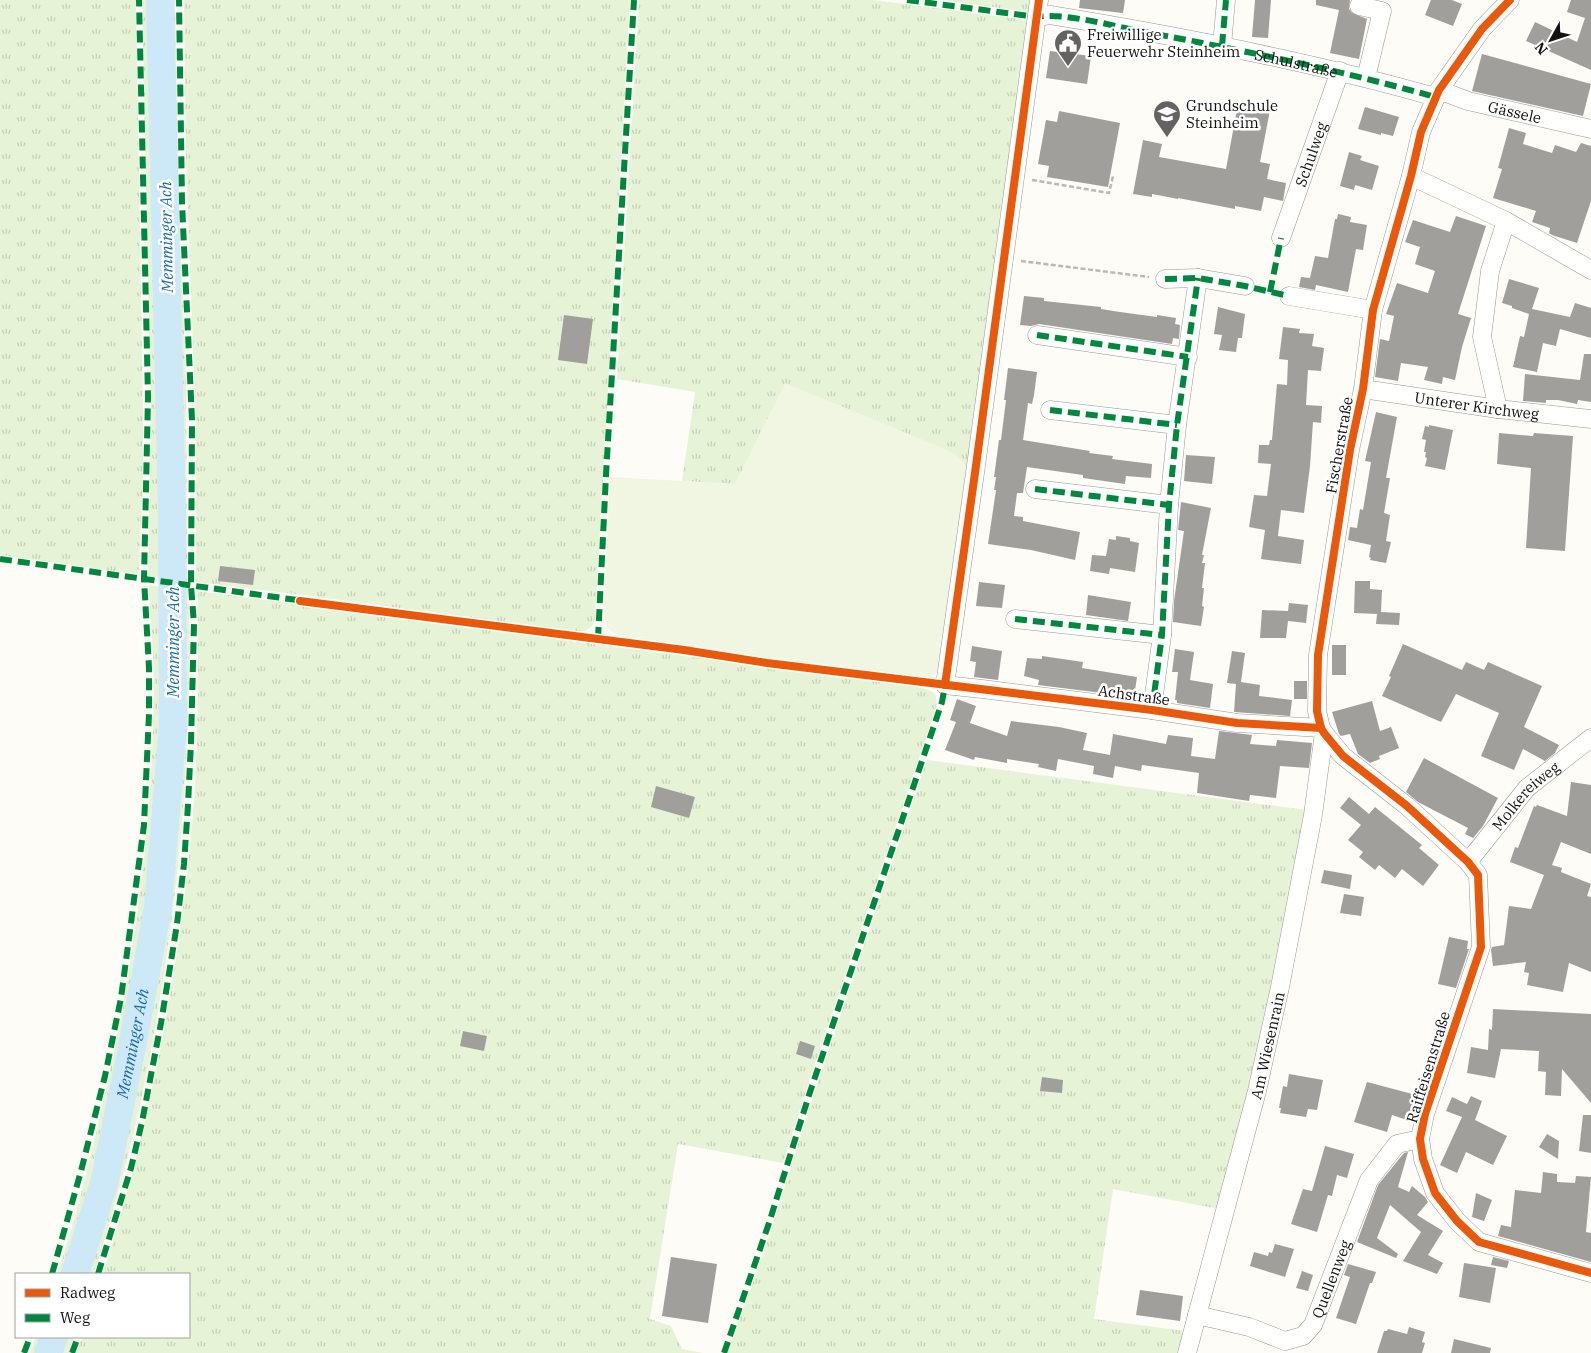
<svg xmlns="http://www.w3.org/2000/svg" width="1591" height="1353" font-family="'IBM Plex Serif',serif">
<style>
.grass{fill:url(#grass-tufts)}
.pitch{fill:#f0f6e1}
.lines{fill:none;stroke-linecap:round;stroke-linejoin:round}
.river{stroke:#cde8f7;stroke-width:28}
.building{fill:#a19f9c}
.minor-casing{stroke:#979795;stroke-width:19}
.path{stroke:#b9b9b8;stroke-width:2.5;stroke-dasharray:5 2.5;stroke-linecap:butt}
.minor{stroke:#fffffe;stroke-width:18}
.quiet{stroke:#00873e;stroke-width:6;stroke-dasharray:12 6;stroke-linecap:butt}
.cycleway-casing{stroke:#fff;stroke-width:11}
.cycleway{stroke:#e8590c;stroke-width:8}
.labels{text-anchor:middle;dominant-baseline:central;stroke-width:5;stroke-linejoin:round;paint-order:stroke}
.poi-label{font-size:15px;fill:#111;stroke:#fff;text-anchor:start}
.street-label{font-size:15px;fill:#111;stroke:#fff}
.water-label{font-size:16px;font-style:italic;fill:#1768a6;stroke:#fff}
</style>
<defs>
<pattern id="grass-tufts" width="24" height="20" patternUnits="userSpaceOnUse" patternTransform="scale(1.25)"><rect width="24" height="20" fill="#e7f3d7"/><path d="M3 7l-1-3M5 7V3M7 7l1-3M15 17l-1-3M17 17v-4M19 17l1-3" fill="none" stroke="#c5cfb8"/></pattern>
</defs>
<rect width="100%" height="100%" fill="#fdfcf7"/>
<g class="grass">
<polygon points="0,0 136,0 143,409 143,476 139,568 138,572 134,574 0,555"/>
<polygon points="142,0 175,0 179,203 186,379 187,581 148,576 151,410"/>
<path d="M184 0H630L595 617C592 635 578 632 564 630L303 595 196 582V428L186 157Z"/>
<polygon points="639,0 873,0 1020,19 1029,23 970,477 961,460 955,455 902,432 735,484 682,481 695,392 617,379"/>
<polygon points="942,0 1033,0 1030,11 1028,12"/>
<path d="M149 585 188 591C191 648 189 705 186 762 180 874 165 985 142 1095 130 1156 112 1215 94 1274H57C74 1226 86 1175 98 1125 132 980 153 832 154 683 154 651 150 618 149 585Z"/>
<path d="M198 591 917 687C931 690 939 691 936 708L809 1081 783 1163 678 1144 650 1319 671 1326 682 1349 703 1353H76L82 1337H189V1274H103C150 1125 180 971 193 815 199 741 198 666 198 591Z"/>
<polygon points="927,760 1307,810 1273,991 1219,1209 1113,1189 1094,1319 1185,1331 1179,1353 727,1353 767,1243 813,1097"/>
<polygon points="36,1337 74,1337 69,1353 30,1353"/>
</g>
<path class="pitch" d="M785 383 938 446 956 455 967 468 940 666 938 671 931 678 768 658 630 638C611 634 605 630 604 611L610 477 735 484Z"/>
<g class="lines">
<g class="river">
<path id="s1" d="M75 1274 105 1180 133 1042 158 907 173 724 172 512 160 0"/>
<polyline points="48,1353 54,1337"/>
</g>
</g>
<g class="building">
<polygon points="1080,0 1125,0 1123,13 1079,8"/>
<polygon points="1255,0 1271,0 1268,38 1252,37"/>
<polygon points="1316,0 1350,0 1349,9 1352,13 1367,19 1359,59 1330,53 1339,10 1316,5"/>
<polygon points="1431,0 1452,0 1462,4 1453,26 1425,15"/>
<polygon points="1571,0 1591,0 1591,70 1526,41 1535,22 1577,42 1585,18 1567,12"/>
<polygon points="1050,51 1091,56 1087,84 1046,78"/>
<polygon points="1482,54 1591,84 1583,116 1472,91"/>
<polygon points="1238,104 1270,110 1260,162 1270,164 1267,179 1286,183 1283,201 1264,197 1261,211 1235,206 1235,209 1178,198 1178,199 1152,194 1152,197 1133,194 1143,140 1162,144 1159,157 1226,169"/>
<polygon points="1365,107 1399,117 1393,136 1381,133 1381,135 1358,129"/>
<polygon points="1059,111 1120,123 1108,187 1047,177 1049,166 1038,164 1046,120 1057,122"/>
<polygon points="1509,128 1526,133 1523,144 1552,153 1555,145 1576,152 1581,143 1591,146 1591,201 1577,243 1552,235 1549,233 1550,228 1532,222 1536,211 1493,198 1502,169 1498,168"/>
<polygon points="1349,152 1362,156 1360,160 1379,166 1372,190 1355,185 1354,190 1340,186"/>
<polygon points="1338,214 1351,217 1350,222 1367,225 1363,250 1356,249 1348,292 1316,285 1315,290 1299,287 1301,277 1310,278 1315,256 1328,258 1335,219 1337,219"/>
<polygon points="1456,216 1486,226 1458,314 1471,318 1462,347 1455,380 1443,377 1442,384 1424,380 1428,367 1401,363 1398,381 1375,377 1380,339 1389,341 1394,316 1386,314 1397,283 1428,293 1435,271 1415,264 1420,247 1405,242 1413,220 1450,232"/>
<polygon points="1509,279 1539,288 1532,309 1570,317 1575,303 1591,308 1591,338 1560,329 1556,346 1543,343 1537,372 1513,367 1520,336 1524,337 1529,314 1512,308 1512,306 1502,303"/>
<polygon points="1024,296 1044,298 1044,301 1101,307 1101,309 1120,312 1157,317 1157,315 1176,318 1175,324 1180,325 1179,339 1173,338 1172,344 1039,324 1031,326 1020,325"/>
<polygon points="1218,307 1245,314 1242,338 1238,338 1236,352 1219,350 1222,335 1214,334"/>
<polygon points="564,315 593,319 587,364 558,360"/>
<polygon points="1283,327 1300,329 1299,333 1314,334 1312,346 1324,348 1321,371 1308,370 1306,405 1322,406 1321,423 1313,422 1310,466 1304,513 1281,510 1278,536 1304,540 1301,564 1261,559 1265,530 1249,527 1254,495 1267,496 1271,464 1258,463 1259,445 1269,445 1270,440 1272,440 1277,384 1287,385 1288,360 1279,359"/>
<polygon points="1584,354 1591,354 1591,402 1578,400 1577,404 1558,400 1546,400 1546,403 1523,401 1525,374 1580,380"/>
<polygon points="1008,368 1037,372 1034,395 1032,404 1028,403 1023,440 1090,451 1089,453 1113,456 1112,459 1152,464 1151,478 1126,476 1125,484 1083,478 1083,475 1027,467 1023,493 1017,493 1014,516 1023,517 1023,521 1080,532 1075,560 1031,550 988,544 996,490 994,490 996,477 994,477 999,440 1001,440 1006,400 1004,400"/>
<polygon points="1376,412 1397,417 1386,478 1390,478 1384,513 1390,515 1386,541 1391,542 1386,563 1370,560 1371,558 1369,557 1371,545 1348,540 1350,527 1357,528 1360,509 1363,510 1371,462 1365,461"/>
<polygon points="1429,425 1453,430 1445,470 1425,466 1427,458 1425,457 1426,452 1424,452 1426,440 1422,439 1425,426 1429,427"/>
<polygon points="1499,433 1533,436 1534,433 1573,436 1565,551 1526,548 1531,468 1497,464"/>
<polygon points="1186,455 1215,457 1212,484 1184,481"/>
<polygon points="1181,502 1211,508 1202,555 1204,555 1202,563 1205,563 1202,588 1204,588 1202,606 1204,607 1201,626 1173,622 1174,601 1184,531 1178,530"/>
<polygon points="1116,536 1130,538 1130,541 1139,543 1135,572 1110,568 1109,574 1090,571 1092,555 1106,556 1109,539 1116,540"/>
<polygon points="220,566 255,570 253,585 218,581"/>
<polygon points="1355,581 1370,581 1370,589 1382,590 1381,612 1400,613 1399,625 1376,624 1377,614 1354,613"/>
<polygon points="979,582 1005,585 1002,608 976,606"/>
<polygon points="1088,595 1131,602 1128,621 1086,615"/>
<polygon points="1289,603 1308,605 1306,623 1288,621 1286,638 1260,638 1262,610 1288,611"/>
<polygon points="1403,644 1462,670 1466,662 1484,670 1488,662 1542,686 1524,727 1559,745 1555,753 1545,761 1523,749 1514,770 1481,756 1499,713 1456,694 1441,722 1382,696 1391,677 1389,676"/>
<rect x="1332" y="645" width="14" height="30"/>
<polygon points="972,646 1002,651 998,680 974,677 976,662 970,661"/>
<polygon points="1175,649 1194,652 1190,680 1213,684 1210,708 1177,703 1177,700 1175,700 1178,672 1172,672"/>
<polygon points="1232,651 1245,653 1241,682 1260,685 1259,696 1292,700 1290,716 1234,712 1236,684 1227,683"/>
<polygon points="1042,656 1083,662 1082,668 1137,677 1134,697 1038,685 1039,680 1024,676 1027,658 1042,659"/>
<rect x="1294" y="681" width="13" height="18"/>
<polygon points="957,699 976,706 970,723 1007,736 1011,721 1059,727 1087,733 1083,750 1110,755 1113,734 1166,744 1168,735 1193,738 1191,756 1215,759 1219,731 1252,735 1250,744 1276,746 1277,740 1312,743 1309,768 1280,766 1276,798 1250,795 1249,801 1197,793 1199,773 1142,765 1141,771 1115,766 1113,778 1093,774 1094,766 1058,759 1056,771 1038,767 1039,764 1007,759 1007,763 975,757 974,760 945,750 956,722 950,720"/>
<polygon points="1372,701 1380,731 1391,727 1399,748 1379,756 1380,759 1370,763 1358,754 1350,734 1341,736 1339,734 1332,712"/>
<polygon points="1424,758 1498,798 1483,826 1473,838 1465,834 1468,828 1418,802 1406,792"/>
<polygon points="1571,782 1591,785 1591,854 1561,842 1552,865 1562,868 1561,872 1591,884 1587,896 1591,897 1591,972 1569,963 1563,992 1527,985 1529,973 1524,972 1526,962 1493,966 1491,950 1492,947 1504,945 1509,906 1531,909 1544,875 1510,862 1515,847 1518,848 1534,806 1536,807 1537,805 1567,816"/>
<polygon points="656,786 695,797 689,818 651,807"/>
<polygon points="1349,797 1369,814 1375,807 1422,845 1419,848 1439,865 1423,886 1402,869 1395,878 1379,865 1375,870 1359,857 1363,852 1348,840 1361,825 1340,808"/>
<polygon points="1324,870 1352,875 1350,889 1321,883"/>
<polygon points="1344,894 1364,897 1361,916 1340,913"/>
<polygon points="1449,937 1468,941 1467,949 1469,949 1456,988 1438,984"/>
<polygon points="1493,1009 1591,1014 1591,1103 1562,1069 1561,1096 1545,1095 1546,1072 1538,1071 1539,1051 1501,1049 1495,1078 1467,1073 1471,1047 1488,1050 1489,1029 1492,1030"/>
<polygon points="463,1031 487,1036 484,1051 460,1046"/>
<polygon points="800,1041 815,1046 811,1059 796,1054"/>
<polygon points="1289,1074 1323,1080 1317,1110 1308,1109 1306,1117 1280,1113 1281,1108 1279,1108 1283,1086 1287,1087"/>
<polygon points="1042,1077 1063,1080 1062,1093 1040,1091"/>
<polygon points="1367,1082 1420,1096 1413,1122 1392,1115 1387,1132 1354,1122"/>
<polygon points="1471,1096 1482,1101 1475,1120 1507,1136 1493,1165 1466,1152 1457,1173 1440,1165 1462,1117 1446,1111 1452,1097 1467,1104"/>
<polygon points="1583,1115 1591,1115 1591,1153 1579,1151"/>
<polygon points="1547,1134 1559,1141 1558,1159 1539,1147"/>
<polygon points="1325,1146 1354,1154 1347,1178 1337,1175 1332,1196 1328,1195 1317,1232 1291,1224 1303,1189 1312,1191"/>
<polygon points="1408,1152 1398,1187 1409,1192 1412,1186 1425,1197 1428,1202 1417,1215 1443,1231 1428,1255 1443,1263 1437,1274 1403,1261 1421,1232 1390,1205 1377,1238 1398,1254 1396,1258 1357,1242 1378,1185 1404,1153"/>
<polygon points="1543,1172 1557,1174 1557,1182 1575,1183 1576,1176 1591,1177 1586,1232 1591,1233 1591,1262 1498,1236 1501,1225 1511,1227 1515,1190 1541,1193"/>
<polygon points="1476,1193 1492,1200 1484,1221 1472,1217"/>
<polygon points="1275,1244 1294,1249 1285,1277 1250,1266 1254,1252 1268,1256 1269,1252 1272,1253"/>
<polygon points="671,1257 717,1264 708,1323 662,1316"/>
<polygon points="1493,1257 1509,1261 1507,1268 1491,1265"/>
<polygon points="1464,1263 1496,1268 1490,1303 1459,1297"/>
<polygon points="1348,1264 1376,1272 1372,1283 1370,1283 1356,1324 1336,1318 1350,1277 1344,1275"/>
<polygon points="1302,1271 1313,1275 1308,1291 1296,1288"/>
<polygon points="1140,1290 1183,1296 1180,1321 1136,1315"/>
<polygon points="1409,1327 1425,1332 1422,1342 1425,1343 1422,1353 1377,1353 1384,1331 1387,1331 1388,1329 1407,1334"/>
<polygon points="1454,1339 1491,1348 1490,1353 1451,1353"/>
</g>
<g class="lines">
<g class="minor-casing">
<g id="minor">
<polyline points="1039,0 975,473 945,685 982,689 1152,710 1237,723 1321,728"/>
<polyline points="1510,0 1482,29 1439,90 1421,132 1411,176 1373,310 1363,389 1350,450 1318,655 1317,711 1321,728 1324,733 1343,756 1407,806 1468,862 1478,875 1481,947 1425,1114 1420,1139 1423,1159 1435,1193 1457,1221 1479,1242 1591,1273"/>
<polyline points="1359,6 1382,11 1366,78"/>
<path d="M1037 17 1050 15C1179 36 1309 61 1435 97"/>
<polyline points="1222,46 1226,0"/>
<path id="s2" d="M1439 90 1468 101 1591 129"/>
<polyline points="1411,176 1506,221 1591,270"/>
<path id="s3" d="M1281 238 1340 71"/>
<polyline points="1165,279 1198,278 1245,286"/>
<polyline points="1289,296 1373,310"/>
<polyline points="1037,335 1188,357"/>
<path id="s4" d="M1363 389 1498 409 1591 419"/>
<polyline points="1498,409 1482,337 1490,271 1506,221"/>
<polyline points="1050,410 1177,425"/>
<polyline points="1035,489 1169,505"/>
<polyline points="1015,619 1162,635"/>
<polyline points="1152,710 1162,635 1169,505 1177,425 1198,278"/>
<path id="s5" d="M1468 862 1527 788 1591 738"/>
<path id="s6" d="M1197 1315 1249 1327 1285 1341 1303 1336 1313 1325 1369 1180 1397 1144 1420 1139"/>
<path id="s7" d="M1187 1353 1257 1091 1280 987 1313 815 1324 733"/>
</g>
</g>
<g class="path">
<polyline points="1032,180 1109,193 1113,176"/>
<polyline points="1021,261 1149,277"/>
</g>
<use href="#minor" class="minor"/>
<g class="quiet">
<path id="s8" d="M907 0 1037 17C1058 12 1111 25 1134 30 1236 49 1336 69 1435 97"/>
<polyline points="1222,46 1226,0"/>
<polyline points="1165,279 1198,278 1245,286 1289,296"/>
<polyline points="1270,292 1281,238"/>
<polyline points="1037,335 1188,357"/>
<polyline points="1050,410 1177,425"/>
<polyline points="1035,489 1169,505"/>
<polyline points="0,559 304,601"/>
<polyline points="1015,619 1162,635"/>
<polyline points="598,639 606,475 634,0"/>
<polyline points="1152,710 1162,635 1169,505 1177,425 1198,278"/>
<polyline points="52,1274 81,1171 105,1076 121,998 144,825 149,714 149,668 144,579 148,397 139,0"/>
<polyline points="98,1274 131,1168 142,1122 161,1023 177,924 184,864 188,805 191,742 194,624 191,586 192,420 182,203 179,0"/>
<polyline points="24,1353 30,1337"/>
<polyline points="72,1353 78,1337"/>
<polyline points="724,1353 769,1223 809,1095 942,702 945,685 941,685"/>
</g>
<g class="cycleway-casing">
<g id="cycleway">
<polyline points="1510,0 1482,29 1439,90 1421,132 1411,176 1373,310 1363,389 1350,450 1318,655 1317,711 1321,728 1324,733 1343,756 1407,806 1468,862 1478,875 1481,947 1425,1114 1420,1139 1423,1159 1435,1193 1457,1221 1479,1242 1591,1273"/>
<polyline points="300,601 684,650 767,663 1152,710 1237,723 1321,728"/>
<polyline points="945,685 975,473 1039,0"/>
</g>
</g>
<use href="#cycleway" class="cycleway"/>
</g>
<defs>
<g id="civic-pin" transform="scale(1.4375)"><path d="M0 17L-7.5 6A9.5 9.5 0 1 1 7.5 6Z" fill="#646362" stroke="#fff"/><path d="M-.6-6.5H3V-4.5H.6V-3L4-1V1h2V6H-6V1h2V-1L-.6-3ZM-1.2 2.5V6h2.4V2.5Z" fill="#fff"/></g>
<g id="school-pin" transform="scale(1.4375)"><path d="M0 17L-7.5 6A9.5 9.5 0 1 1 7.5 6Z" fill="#646362" stroke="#fff"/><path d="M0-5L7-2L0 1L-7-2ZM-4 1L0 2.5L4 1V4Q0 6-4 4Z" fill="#fff"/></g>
</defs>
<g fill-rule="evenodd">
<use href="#civic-pin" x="1068" y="43"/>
<use href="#school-pin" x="1167" y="114"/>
</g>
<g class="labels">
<g class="poi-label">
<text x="1087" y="34">Freiwillige<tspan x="1087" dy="17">Feuerwehr Steinheim</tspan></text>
<text x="1186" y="105">Grundschule<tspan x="1186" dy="17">Steinheim</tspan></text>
</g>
<g class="street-label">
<text stroke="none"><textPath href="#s8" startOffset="395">Schulstraße</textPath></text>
<text stroke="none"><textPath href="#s2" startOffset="79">Gässele</textPath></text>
<text stroke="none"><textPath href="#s3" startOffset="89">Schulweg</textPath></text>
<text stroke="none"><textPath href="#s4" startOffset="115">Unterer Kirchweg</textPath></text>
<text transform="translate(1339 445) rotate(-80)">Fischerstraße</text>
<text transform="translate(1134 695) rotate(8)">Achstraße</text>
<text stroke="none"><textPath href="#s5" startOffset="88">Molkereiweg</textPath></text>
<text stroke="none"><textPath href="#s7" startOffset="318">Am Wiesenrain</textPath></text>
<text transform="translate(1428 1067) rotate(-73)">Raiffeisenstraße</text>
<text stroke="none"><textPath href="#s6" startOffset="175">Quellenweg</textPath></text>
</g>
<g class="water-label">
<text transform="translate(166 237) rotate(-91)">Memminger Ach</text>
<text transform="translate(173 642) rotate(-90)">Memminger Ach</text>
<text stroke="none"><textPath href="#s1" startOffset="238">Memminger Ach</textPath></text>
</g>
</g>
<rect x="15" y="1273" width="175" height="65" fill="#ffffff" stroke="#a0a0a0"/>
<rect x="25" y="1289" width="25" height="8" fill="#e8590c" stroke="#a0a0a0"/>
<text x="60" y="1298" font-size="15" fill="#111111">Radweg</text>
<rect x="25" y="1314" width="25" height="8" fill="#00873e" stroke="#a0a0a0"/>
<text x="60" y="1323" font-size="15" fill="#111111">Weg</text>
<g transform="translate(1551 40) rotate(230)" stroke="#ffffff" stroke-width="4" paint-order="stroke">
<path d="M0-4L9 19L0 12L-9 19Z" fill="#111111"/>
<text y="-8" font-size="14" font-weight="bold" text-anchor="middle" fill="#111111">N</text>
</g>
</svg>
